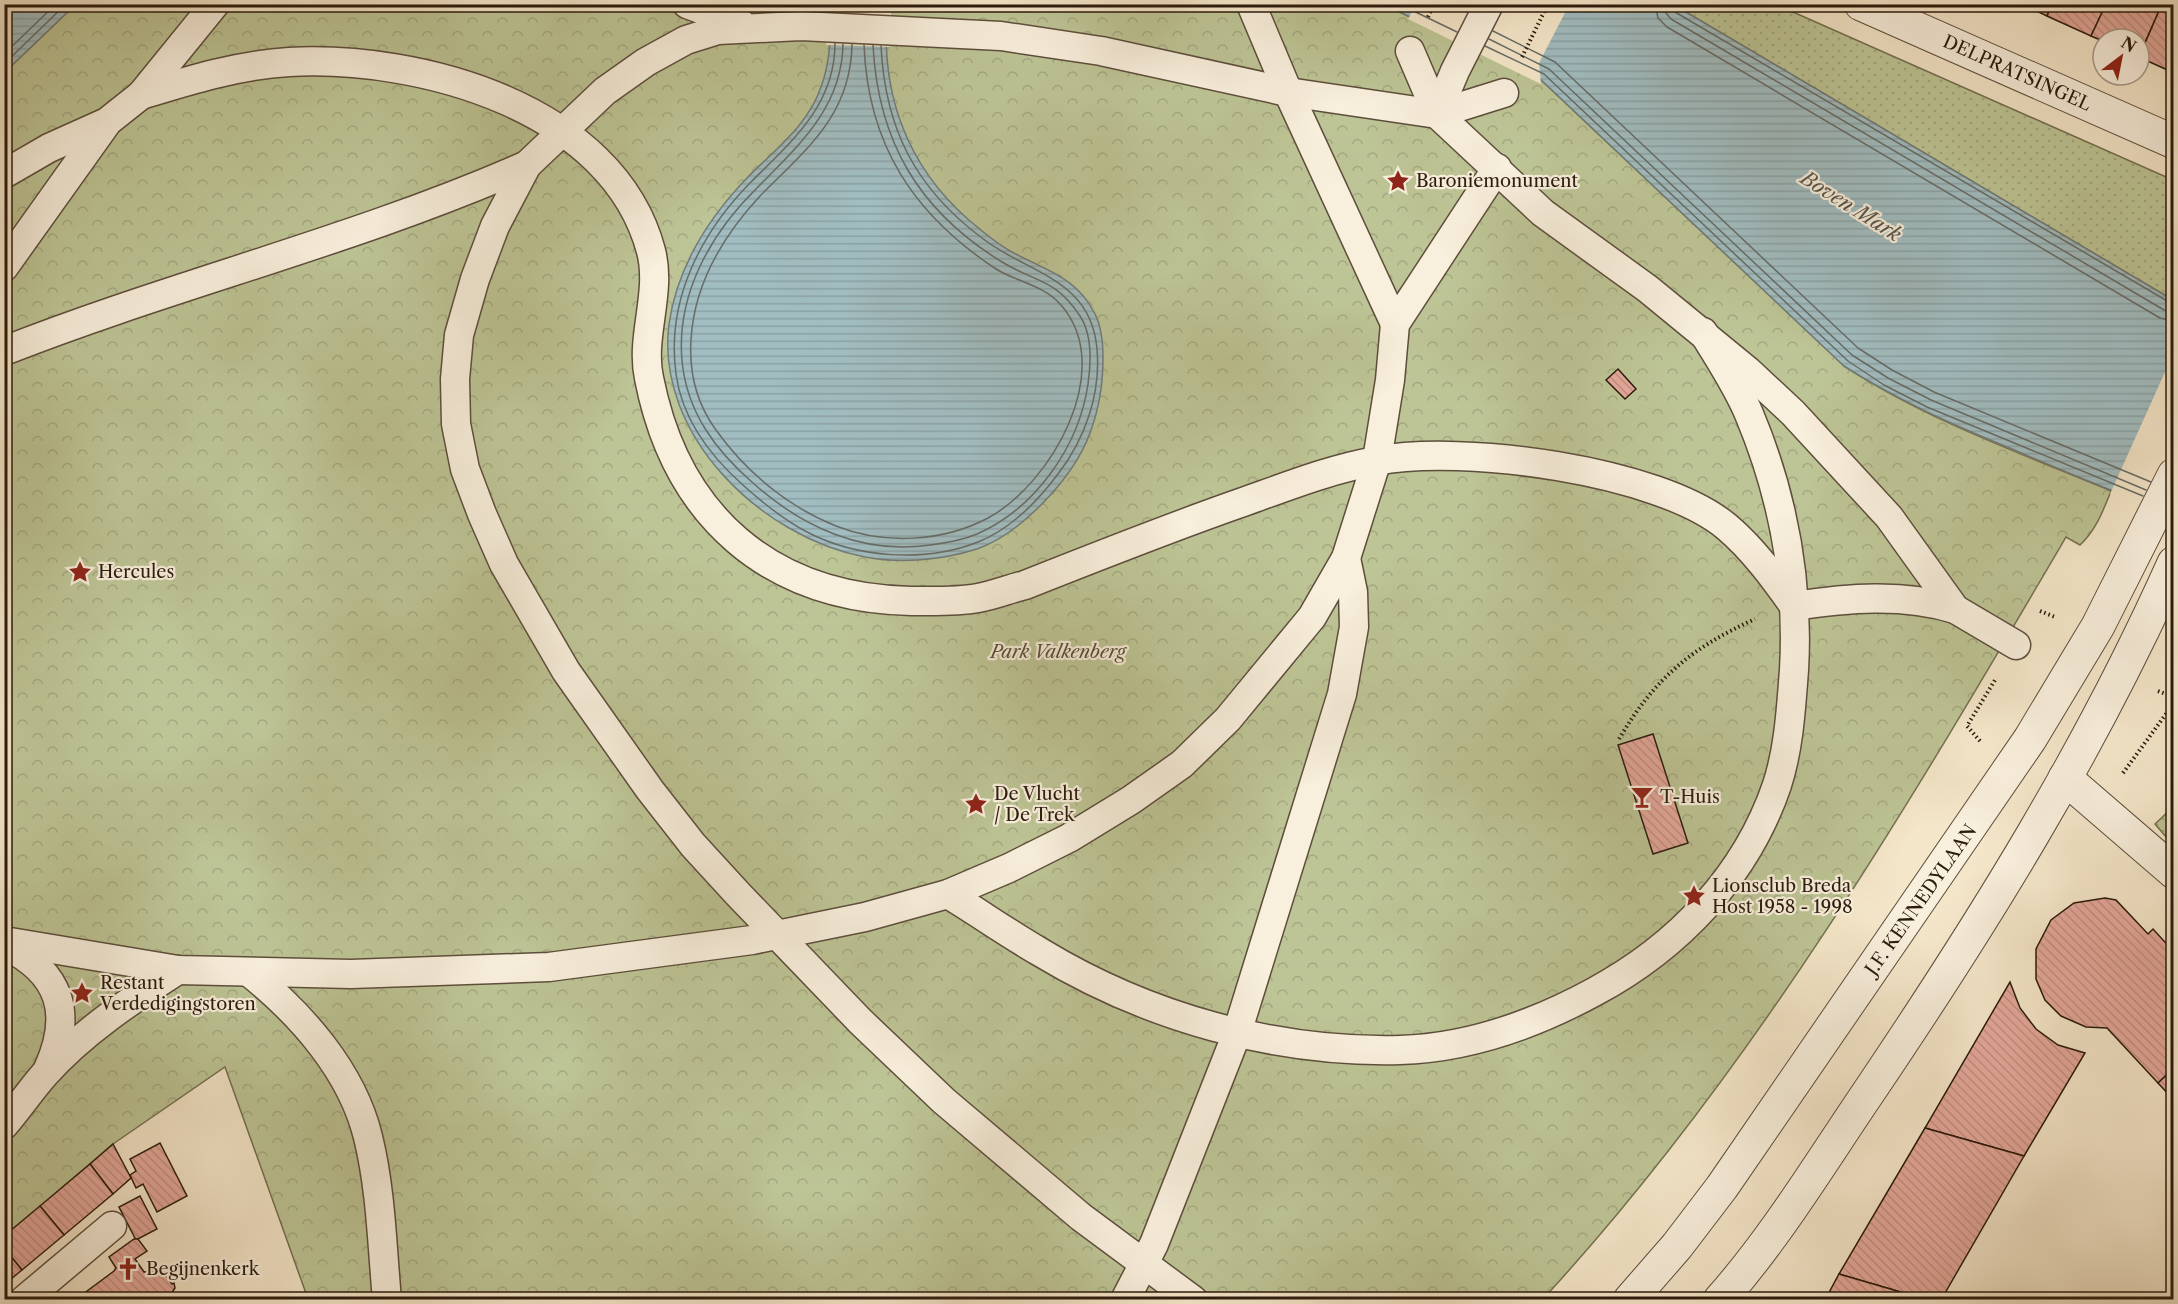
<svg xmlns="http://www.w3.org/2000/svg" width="2178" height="1304" font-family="'Libre Caslon Text',serif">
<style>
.grass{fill:url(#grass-dots);stroke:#747051;stroke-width:1.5}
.park{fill:url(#park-crowns);stroke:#747051;stroke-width:1.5}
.water{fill:url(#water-rules);stroke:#727c79;stroke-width:1.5}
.pier{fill:#f4e6c9}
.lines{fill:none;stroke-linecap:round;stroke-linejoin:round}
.shore{stroke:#666c67;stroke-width:1.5}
.building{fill:url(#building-back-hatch);stroke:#2b1b0d;stroke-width:1.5}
.pedestrian-casing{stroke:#5d4e3c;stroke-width:31}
.tertiary-casing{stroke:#5d4e3c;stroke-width:35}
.path{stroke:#2b1b0d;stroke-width:4;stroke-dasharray:1.5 3;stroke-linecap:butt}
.pedestrian{stroke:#f8efdc;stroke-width:28}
.tertiary{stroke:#f8efdc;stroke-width:33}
.labels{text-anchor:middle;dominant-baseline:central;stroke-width:4.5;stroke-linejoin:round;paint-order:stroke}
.street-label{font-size:18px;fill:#2b1b0d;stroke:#f8efdc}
.poi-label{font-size:18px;fill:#2b1b0d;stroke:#f8efdc;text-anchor:start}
.park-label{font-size:18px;font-style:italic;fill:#574e36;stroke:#f8efdc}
.water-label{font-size:20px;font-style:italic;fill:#54544c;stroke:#f8efdc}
</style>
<defs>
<pattern id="grass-dots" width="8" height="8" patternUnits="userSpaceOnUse" patternTransform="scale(1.5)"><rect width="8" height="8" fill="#bdc495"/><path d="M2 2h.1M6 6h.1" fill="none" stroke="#a3a87f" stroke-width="1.8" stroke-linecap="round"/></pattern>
<pattern id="park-crowns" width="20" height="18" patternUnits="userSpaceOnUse" patternTransform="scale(1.5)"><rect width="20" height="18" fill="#bdc495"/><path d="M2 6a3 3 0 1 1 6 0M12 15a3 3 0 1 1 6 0" fill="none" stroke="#a3a87f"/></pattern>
<pattern id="water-rules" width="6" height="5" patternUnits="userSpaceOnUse" patternTransform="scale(1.5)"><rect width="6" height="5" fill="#a1bdc1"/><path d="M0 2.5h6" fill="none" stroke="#8ba2a5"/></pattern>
<pattern id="building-back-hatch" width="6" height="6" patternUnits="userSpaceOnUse" patternTransform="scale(1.5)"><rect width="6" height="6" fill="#e3a799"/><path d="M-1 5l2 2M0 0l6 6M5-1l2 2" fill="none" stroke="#c38f83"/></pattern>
</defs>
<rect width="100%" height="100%" fill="#f4e6c9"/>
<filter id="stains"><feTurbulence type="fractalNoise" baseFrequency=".00333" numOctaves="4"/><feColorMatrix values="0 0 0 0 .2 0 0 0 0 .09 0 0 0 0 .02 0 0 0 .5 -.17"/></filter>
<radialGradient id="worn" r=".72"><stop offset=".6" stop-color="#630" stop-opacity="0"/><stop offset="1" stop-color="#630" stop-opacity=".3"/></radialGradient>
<g class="grass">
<polygon points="1674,5 1777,5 2173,180 2173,300"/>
<polygon points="2173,807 2173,845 2155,824"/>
</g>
<path class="park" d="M75 5H1385L1540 79 1844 366C1927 420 2020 453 2111 491 2103 511 2096 530 2080 545L2066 537C1910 803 1753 1071 1543 1299H308L225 1067 113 1144 5 1236V72Z"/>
<g class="water">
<polygon points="5,4 75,4 75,5 5,72"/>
<path d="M830 5H888C879 89 905 165 970 221 983 232 997 244 1012 252 1045 270 1077 277 1095 314 1101 326 1103 345 1103 358 1103 383 1099 409 1090 433 1074 477 1022 533 977 549 942 560 901 564 865 557 761 537 655 435 669 324 677 268 707 220 746 179 773 151 808 126 821 87 831 60 831 32 830 5Z"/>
<path d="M1385 5H1674L2173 300V514C2119 494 2065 472 2012 449 1953 425 1897 400 1844 366L1540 79Z"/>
</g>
<g class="pier">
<polygon points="1416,5 1569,5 1539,63 1541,84 1408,19"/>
<polygon points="827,10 891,12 890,47 826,45"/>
<polygon points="2174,352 2174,517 2110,494"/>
</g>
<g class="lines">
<g class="shore">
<polyline points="1399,4 1457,32"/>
<polyline points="1655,4 1658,18 1667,27 2160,318 2174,321"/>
<polyline points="1664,4 1666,13 1671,19 2164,310 2174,312"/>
<polyline points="1672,4 1675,12 2174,305"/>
<polyline points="1493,31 1555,62 1858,348 1892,370 1934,392 2151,482"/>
<polyline points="1489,39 1549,69 1852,355 1888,378 1931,400 2146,490"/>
<path d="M835 43C835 106 791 142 750 183 700 234 666 301 676 374 682 419 710 456 744 486 763 503 784 520 807 532 857 558 925 563 978 542 1011 529 1037 502 1058 474 1085 439 1101 394 1097 349 1091 278 1028 274 982 238 915 188 885 128 881 46"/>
<path d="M843 44C842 108 798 146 757 188 711 233 676 294 682 361 687 412 715 450 753 483 802 527 863 555 930 545 946 543 963 540 977 534 1036 508 1079 446 1088 384 1091 363 1092 334 1080 316 1055 278 1036 283 1002 262 919 211 878 142 873 45"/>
<path d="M852 44C851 116 805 150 760 196 722 237 694 284 691 340 689 372 697 404 716 430 746 472 788 507 836 526 884 545 943 542 988 518 1051 484 1117 369 1061 305 1044 285 1017 282 996 269 913 214 868 145 864 45"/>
<polyline points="1485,46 1544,74 1848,361 1884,385 1927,407 2143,496"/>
<polyline points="4,54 56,4"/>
<polyline points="4,64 66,4"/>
</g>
</g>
<g class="building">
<polygon points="2022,4 2052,4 2047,16"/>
<polygon points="2052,4 2106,4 2091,36 2047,16"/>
<polygon points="2106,4 2162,4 2139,56 2139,39 2103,39 2103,41 2091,36"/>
<polygon points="2162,4 2174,4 2174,73 2139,57"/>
<polygon points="1618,369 1636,389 1625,399 1606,380"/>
<polygon points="1653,734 1688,843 1653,854 1618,745"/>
<polygon points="2105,898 2116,900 2148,934 2153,929 2174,952 2174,1068 2158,1083 2107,1028 2086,1027 2061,1016 2045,1000 2036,979 2036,949 2051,920 2074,903"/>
<polygon points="2010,982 2020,1008 2036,1029 2058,1045 2085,1053 2024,1156 1925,1128"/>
<polygon points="2174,1068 2174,1100 2158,1083"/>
<polygon points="1925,1128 2024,1156 1941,1300 1928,1300 1839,1274"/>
<polygon points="160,1143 187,1196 157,1212 143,1184 136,1188 130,1175 136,1171 130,1159"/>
<polygon points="113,1144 131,1178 113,1194 90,1164"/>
<polygon points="90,1164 113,1194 64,1235 40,1206"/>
<polygon points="140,1196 157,1229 136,1240 119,1207"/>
<polygon points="40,1206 64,1235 22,1270 4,1248 4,1236"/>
<polygon points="134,1239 138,1239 147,1251 135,1259 144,1272 160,1271 161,1268 172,1284 174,1283 175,1288 167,1300 75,1300 114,1271 116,1268 109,1257"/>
<polygon points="4,1248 22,1270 4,1285"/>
<polygon points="1839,1274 1928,1300 1825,1300"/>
</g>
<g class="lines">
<g class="pedestrian-casing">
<g id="pedestrian">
<polyline points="687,4 741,24"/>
<polyline points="1251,4 1288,92 1395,324"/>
<polyline points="1410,51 1437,114 1543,213 1648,289 1748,371 1793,413 1889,517 1955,609 2016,645"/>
<path d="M141 95C190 80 238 65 289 62 419 55 613 107 651 251 662 293 640 337 649 378 676 516 769 598 911 601 933 601 956 602 978 598 994 595 1009 589 1025 585 1098 556 1171 527 1246 501 1288 486 1331 469 1376 461 1462 444 1659 470 1727 527 1753 549 1775 579 1794 606 1847 598 1903 593 1955 609"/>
<polyline points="1437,114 1455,71 1489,4"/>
<polyline points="4,174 49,148 107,122 141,95 215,4"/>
<polyline points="4,267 106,124"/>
<path d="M4 351C177 283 357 240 527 165"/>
<path d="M948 894C979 913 1009 934 1040 952 1147 1017 1275 1053 1400 1050 1468 1048 1535 1024 1594 992 1678 947 1746 876 1777 785 1789 748 1791 708 1794 670 1799 582 1783 495 1749 414 1737 385 1719 359 1703 332"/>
<polyline points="4,941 178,970 351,974 549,967 752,940 865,917 948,894 1009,868 1069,838 1131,800 1182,764 1228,719 1312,617 1346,558 1377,460 1390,380 1395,324 1497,168"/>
<path d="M6 946C61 973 73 1014 48 1069"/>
<path d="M250 973C301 1014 352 1071 368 1137 381 1190 382 1245 387 1300"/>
<path d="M4 1125C18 1109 30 1091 44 1075 81 1033 131 1000 178 970"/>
<polyline points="24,1300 112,1226"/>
<polyline points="1125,1300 1154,1244 1237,1033 1342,694 1354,627 1353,592 1346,558"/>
<polyline points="1193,1300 1081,1217 944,1101 860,1021 737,893 693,845 650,790 566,671 504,564 482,514 465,469 456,424 455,379 459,335 475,279 495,226 527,165 605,91 646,62 686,40 718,30 801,26 1001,36 1101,51 1288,92 1437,114 1504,93"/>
</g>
</g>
<g class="tertiary-casing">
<g id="tertiary">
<polyline points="1861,4 2174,142"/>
<polyline points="2065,778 2174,872"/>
<polyline points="1630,1300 1677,1246 1722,1187 2030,739 2098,626 2174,475"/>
<path d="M1720 1300C1776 1237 1821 1162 1868 1093 1984 921 2089 753 2174 563"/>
</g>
</g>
<g class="path">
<polyline points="1428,17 1434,4"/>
<polyline points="1522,57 1548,4"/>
<polyline points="2040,611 2055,617"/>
<polyline points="2158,691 2174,697"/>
<path d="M1619 739C1655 678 1691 648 1755 619"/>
<polyline points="1980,741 1967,726 1995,680"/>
<polyline points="2123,773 2174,703"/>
</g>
<use href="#pedestrian" class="pedestrian"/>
<use href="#tertiary" class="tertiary"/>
</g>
<defs>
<g id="sight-bare" transform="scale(1.8)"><path d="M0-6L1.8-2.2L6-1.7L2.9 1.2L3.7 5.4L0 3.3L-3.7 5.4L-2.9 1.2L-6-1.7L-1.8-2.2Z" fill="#8f2418" stroke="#f8efdc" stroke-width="2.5" paint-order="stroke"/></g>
<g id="bar-bare" transform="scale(1.8)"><path d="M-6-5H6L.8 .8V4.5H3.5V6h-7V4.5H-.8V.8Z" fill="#8f2418" stroke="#f8efdc" stroke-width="2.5" paint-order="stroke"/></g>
<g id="church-bare" transform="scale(1.8)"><path d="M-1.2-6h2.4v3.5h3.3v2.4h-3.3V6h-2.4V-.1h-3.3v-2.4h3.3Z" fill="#8f2418" stroke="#f8efdc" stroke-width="2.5" paint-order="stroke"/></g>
</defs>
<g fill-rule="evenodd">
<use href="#sight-bare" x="1398" y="181"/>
<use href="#sight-bare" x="80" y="572"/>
<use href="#bar-bare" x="1642" y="797"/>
<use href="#sight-bare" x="976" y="804"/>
<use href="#sight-bare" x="1694" y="896"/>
<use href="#sight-bare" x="82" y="993"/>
<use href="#church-bare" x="128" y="1269"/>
</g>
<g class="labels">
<g class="street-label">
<text transform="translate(2017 73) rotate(24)">DELPRATSINGEL</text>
<text transform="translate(1921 900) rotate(-55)">J.F. KENNEDYLAAN</text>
</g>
<g class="poi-label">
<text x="1416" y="181">Baroniemonument</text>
<text x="98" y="572">Hercules</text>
<text x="994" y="794">De Vlucht<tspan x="994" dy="21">/ De Trek</tspan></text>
<text x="1660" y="797">T-Huis</text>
<text x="1712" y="886">Lionsclub Breda<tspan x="1712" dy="21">Host 1958 - 1998</tspan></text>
<text x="100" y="983">Restant<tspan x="100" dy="21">Verdedigingstoren</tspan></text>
<text x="146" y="1269">Begijnenkerk</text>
</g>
<g class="park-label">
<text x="1058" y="652">Park Valkenberg</text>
</g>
<g class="water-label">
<text transform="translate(1851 206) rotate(32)">Boven Mark</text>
</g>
</g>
<rect width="2178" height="1304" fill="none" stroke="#f4e6c9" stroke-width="24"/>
<rect x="6" y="6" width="2166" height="1292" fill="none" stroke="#2b1b0d" stroke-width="3"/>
<rect x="12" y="12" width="2154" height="1280" fill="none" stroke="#2b1b0d" stroke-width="1.5"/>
<g transform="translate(2121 57) rotate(32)"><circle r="28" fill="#f8efdc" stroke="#a69a89" stroke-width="1.5"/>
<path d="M0-4.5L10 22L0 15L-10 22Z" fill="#8f2418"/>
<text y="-9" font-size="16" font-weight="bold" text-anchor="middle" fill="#2b1b0d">N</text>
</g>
<rect width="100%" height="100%" filter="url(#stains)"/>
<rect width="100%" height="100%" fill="url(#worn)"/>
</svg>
